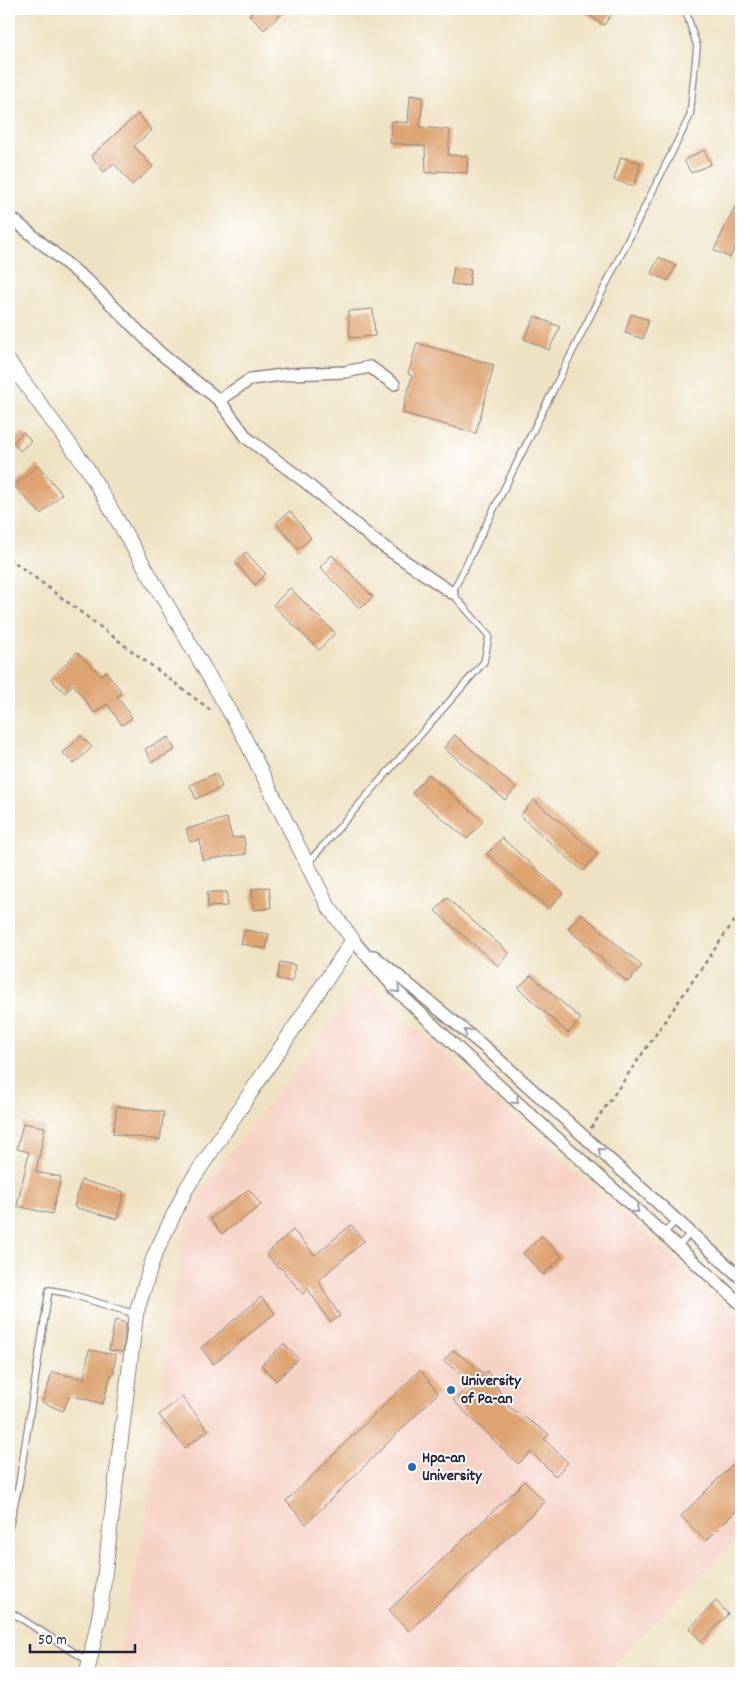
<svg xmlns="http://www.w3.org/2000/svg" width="750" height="1682" font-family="Dekko,sans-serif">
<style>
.built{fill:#f6d2c4}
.building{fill:#dda370}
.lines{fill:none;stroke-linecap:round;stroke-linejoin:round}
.service-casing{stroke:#88827f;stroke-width:8}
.minor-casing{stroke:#88827f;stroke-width:14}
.tertiary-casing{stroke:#88827f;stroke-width:16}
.path{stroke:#88827f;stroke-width:2.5;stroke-dasharray:4 4;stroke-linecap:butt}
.service{stroke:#fff;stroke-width:5.5}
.minor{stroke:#fff;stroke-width:11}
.tertiary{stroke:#fff;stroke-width:14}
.oneway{stroke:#9c9ca7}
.poi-dot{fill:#1f6fb2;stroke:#fff;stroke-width:2}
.labels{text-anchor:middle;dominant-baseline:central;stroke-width:4;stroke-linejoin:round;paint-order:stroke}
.poi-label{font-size:16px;font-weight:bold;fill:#22223b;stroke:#fff;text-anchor:start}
</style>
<rect width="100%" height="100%" fill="#fff"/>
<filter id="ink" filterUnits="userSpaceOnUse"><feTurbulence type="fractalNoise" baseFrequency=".02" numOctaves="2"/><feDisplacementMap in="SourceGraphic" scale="10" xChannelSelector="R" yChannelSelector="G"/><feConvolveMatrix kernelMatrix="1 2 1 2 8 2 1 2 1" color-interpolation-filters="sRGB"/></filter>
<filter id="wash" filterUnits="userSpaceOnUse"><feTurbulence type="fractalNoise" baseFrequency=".0096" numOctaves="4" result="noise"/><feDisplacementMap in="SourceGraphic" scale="20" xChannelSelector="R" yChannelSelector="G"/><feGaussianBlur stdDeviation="1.12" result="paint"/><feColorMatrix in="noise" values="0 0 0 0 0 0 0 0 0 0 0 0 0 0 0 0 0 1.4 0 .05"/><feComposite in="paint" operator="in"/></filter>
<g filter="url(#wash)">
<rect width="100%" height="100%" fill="#efe2c3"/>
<polygon class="built" points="364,982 741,1320 741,1536 604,1673 117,1673 157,1456 167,1324 191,1203"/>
<g id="blocks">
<g class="building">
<polygon points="256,9 287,9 264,30 249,15"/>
<polygon points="579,9 615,9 604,25"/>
<polygon points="410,95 423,97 420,127 450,130 448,155 468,156 467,173 438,171 438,172 426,173 425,146 390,143 392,121 408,123"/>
<polygon points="138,114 152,130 134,146 153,167 132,185 114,163 104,172 91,156"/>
<polygon points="704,150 711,164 691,173 684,160"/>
<polygon points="621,157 641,163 634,186 614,180"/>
<polygon points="741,194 741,235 730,258 714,250"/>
<polygon points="659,257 676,266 668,281 651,273"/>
<polygon points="454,267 471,269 469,286 451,284"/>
<polygon points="373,309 375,336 350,338 348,311"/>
<polygon points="631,314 649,320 643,339 625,333"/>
<polygon points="535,316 560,327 549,350 524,339"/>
<polygon points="417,343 494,365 476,433 402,413 412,376 408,374"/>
<polygon points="23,432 31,441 20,451 13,442"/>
<polygon points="38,465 62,494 41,514 14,486"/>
<polygon points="290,511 311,538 298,549 276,523"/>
<polygon points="246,552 266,574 255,585 235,562"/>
<polygon points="332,555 373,597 360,609 320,567"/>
<polygon points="290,588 335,633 319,650 273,605"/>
<polygon points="77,652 101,675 106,671 122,693 117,696 132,718 122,725 107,704 94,713 73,684 65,693 51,679"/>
<polygon points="455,735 516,788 505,800 444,748"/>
<polygon points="81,736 92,747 74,764 63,753"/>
<polygon points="169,737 175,750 152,762 145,749"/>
<polygon points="216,773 222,787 196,799 190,785"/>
<polygon points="428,774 483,821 467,839 412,793"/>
<polygon points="534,800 598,854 583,871 520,816"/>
<polygon points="227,818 232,838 244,837 246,854 202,860 200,840 190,842 186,829"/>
<polygon points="502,838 563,893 549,909 487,854"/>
<polygon points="269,887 271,908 254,910 252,889"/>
<polygon points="207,892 227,892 227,906 208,907"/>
<polygon points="447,898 509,953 498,966 435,911"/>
<polygon points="581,913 642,966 628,982 568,929"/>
<polygon points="244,930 269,934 266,949 241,944"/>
<polygon points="280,962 295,965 292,982 277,979"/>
<polygon points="531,975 581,1019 568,1033 518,988"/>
<polygon points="117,1106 164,1112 160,1140 113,1134"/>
<polygon points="23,1123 45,1127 36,1172 61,1177 52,1214 17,1206 29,1152 17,1149"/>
<polygon points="81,1180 124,1192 117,1219 74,1207"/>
<polygon points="249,1189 261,1205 222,1234 210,1219"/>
<polygon points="351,1225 364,1241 318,1281 340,1316 330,1322 308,1289 303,1294 280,1267 278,1268 266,1254 293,1230 315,1255"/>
<polygon points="542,1236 562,1257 543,1275 523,1253"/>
<polygon points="261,1297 275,1313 214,1364 201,1348"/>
<polygon points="115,1320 126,1323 123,1352 109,1350"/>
<polygon points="284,1344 298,1359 276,1381 261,1365"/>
<polygon points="89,1350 116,1355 113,1375 111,1374 103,1404 70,1395 63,1411 42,1402 48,1387 52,1372 84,1379"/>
<polygon points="453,1350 484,1373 487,1371 509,1407 549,1434 544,1439 568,1463 555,1476 531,1452 518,1464 453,1400 473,1383 444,1361"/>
<polygon points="420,1370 438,1393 306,1524 286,1501"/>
<polygon points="182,1397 208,1430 185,1448 159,1415"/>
<polygon points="741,1456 741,1506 706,1541 681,1516"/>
<polygon points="525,1481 545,1502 409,1631 389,1610"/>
<polygon points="716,1601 728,1614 702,1642 689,1629"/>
</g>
</g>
</g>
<g filter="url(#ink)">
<use href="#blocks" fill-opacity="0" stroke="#88827f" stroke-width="1"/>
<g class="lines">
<g class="service-casing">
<g id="service">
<polyline points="308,863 484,662 489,636 452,593 690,116 697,46 685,9"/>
<polyline points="663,1234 677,1220"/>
<polyline points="677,1247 691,1233"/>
<polyline points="9,1528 19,1484 49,1290 67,1293 135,1314"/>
<polyline points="9,1611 88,1661"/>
</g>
</g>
<g class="minor-casing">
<g id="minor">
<polyline points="9,216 90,283 160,353 219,400 247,438 304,481 374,540 452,593"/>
<polyline points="219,400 251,379 290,374 345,372 370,367 394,384"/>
<polyline points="353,940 396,990 475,1064 741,1304"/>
<polyline points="374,956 487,1049 741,1278"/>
</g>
</g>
<g class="tertiary-casing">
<polyline id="tertiary" points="9,362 87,468 242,733 328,906 353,940 186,1189 154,1256 136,1314 100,1613 87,1673"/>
</g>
<g class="path">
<polyline points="9,558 213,712"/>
<polyline points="591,1128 741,911"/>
</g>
<use href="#service" class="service"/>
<use href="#minor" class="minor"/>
<use href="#tertiary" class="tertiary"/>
</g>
<defs><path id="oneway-chevron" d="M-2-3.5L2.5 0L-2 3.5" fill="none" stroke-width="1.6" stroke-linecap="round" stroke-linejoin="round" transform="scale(1.25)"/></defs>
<g class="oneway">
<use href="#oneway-chevron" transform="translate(397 990) rotate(46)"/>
<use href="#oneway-chevron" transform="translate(467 1032) rotate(-140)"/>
<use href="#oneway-chevron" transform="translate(516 1101) rotate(43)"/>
<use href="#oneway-chevron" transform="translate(601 1151) rotate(-138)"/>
<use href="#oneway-chevron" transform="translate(636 1210) rotate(42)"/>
</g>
</g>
<g class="poi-dot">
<circle cx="451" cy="1390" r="5"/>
<circle cx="412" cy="1467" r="5"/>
</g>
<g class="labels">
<g class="poi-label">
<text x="461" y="1381">University<tspan x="461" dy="18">of Pa-an</tspan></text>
<text x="422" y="1458">Hpa-an<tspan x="422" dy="18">University</tspan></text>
</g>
</g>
<rect width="750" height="1682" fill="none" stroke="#fff" stroke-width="30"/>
<path d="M30 1644v8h105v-8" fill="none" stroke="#22223b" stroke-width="2.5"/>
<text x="38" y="1644" font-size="15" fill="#22223b" stroke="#ffffff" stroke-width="4" paint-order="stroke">50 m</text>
</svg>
